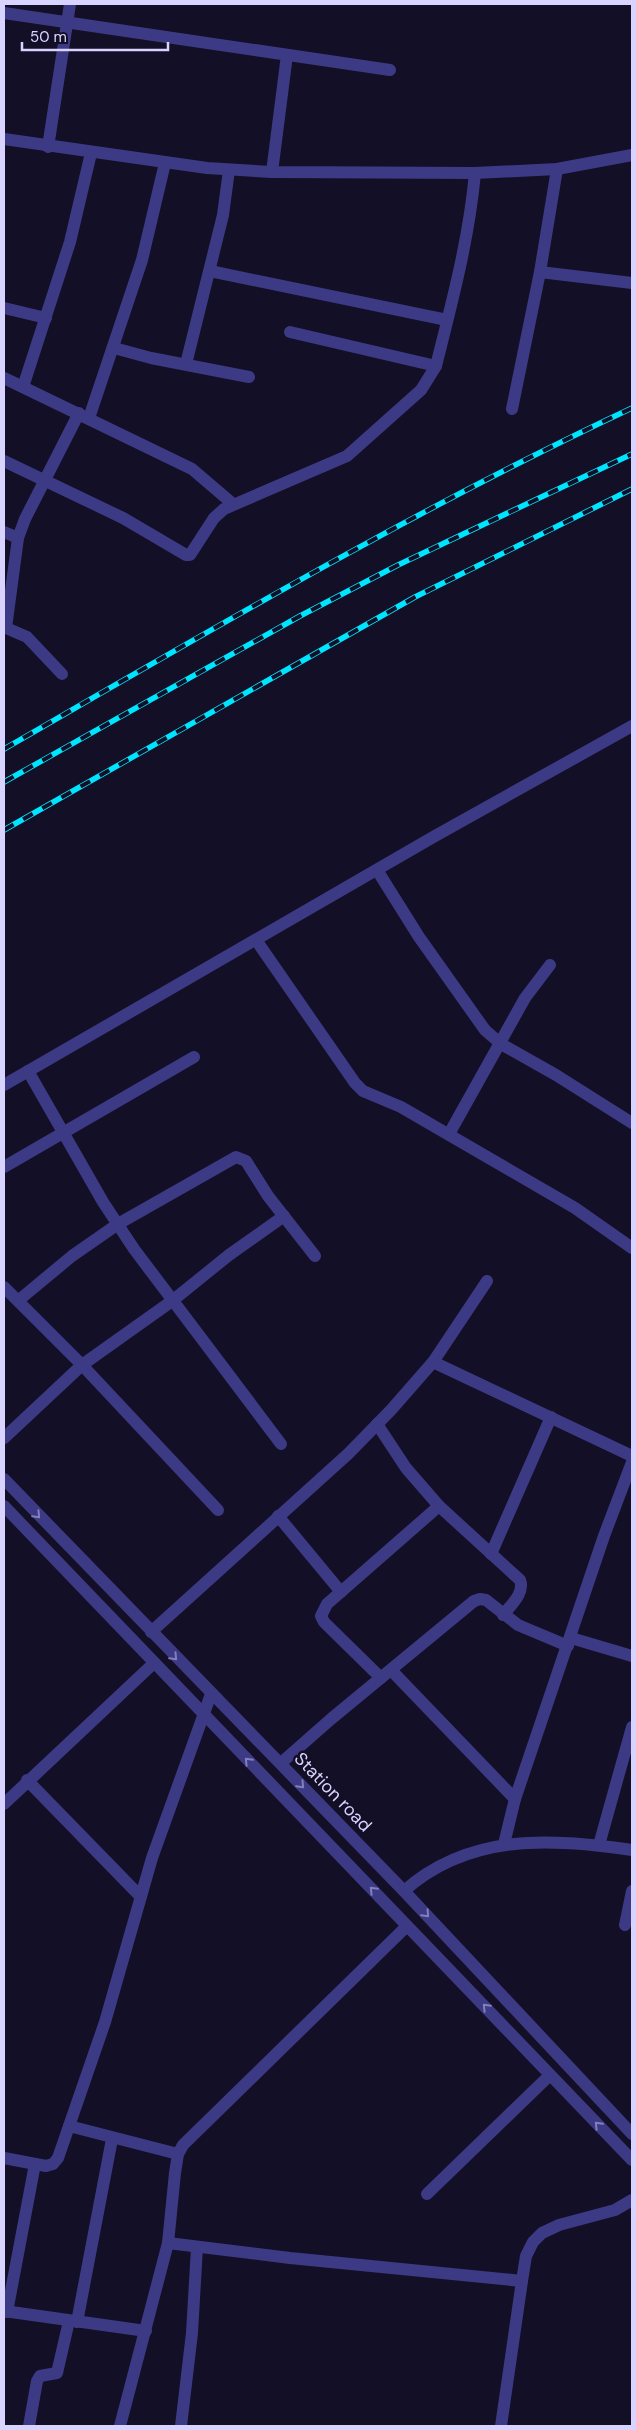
<svg xmlns="http://www.w3.org/2000/svg" width="636" height="2430" font-family="'DM Sans',sans-serif">
<style>
.lines{fill:none;stroke-linecap:round;stroke-linejoin:round}
.minor{stroke:#3d3a85;stroke-width:12}
.rail-casing{stroke:#00e5ff;stroke-width:5.5}
.rail{stroke:#130f26;stroke-width:4;stroke-dasharray:11;stroke-linecap:butt}
.oneway{stroke:#837fbc}
.labels{text-anchor:middle;dominant-baseline:central;stroke-width:5;stroke-linejoin:round;paint-order:stroke}
.street-label{font-size:18px;fill:#d9d4ff;stroke:#130f26}
</style>
<rect width="100%" height="100%" fill="#130f26"/>
<g class="lines">
<g class="minor">
<polyline points="4,13 390,70"/>
<polyline points="4,139 207,168 272,172 475,173 557,169 632,155"/>
<polyline points="48,147 70,4"/>
<polyline points="272,172 287,55"/>
<polyline points="210,271 447,320"/>
<polyline points="540,272 632,283"/>
<polyline points="4,308 46,318"/>
<polyline points="290,332 436,366"/>
<polyline points="114,348 151,358 249,377"/>
<polyline points="186,364 223,215 229,170"/>
<polyline points="4,378 192,469 233,504"/>
<polyline points="23,387 70,242 91,153"/>
<polyline points="512,409 540,272 557,169"/>
<polyline points="89,418 142,260 165,163"/>
<path d="M4 461 123 518 186 555H190L214 518 224 509 347 456 421 390 436 366C452 302 469 239 475 173"/>
<polyline points="4,532 18,538"/>
<polyline points="4,627 27,637 62,674"/>
<polyline points="6,628 18,538 25,519 79,413"/>
<polyline points="377,870 419,937 485,1030 501,1044 556,1075 632,1123"/>
<polyline points="256,940 355,1083 363,1091 401,1107 575,1208 632,1248"/>
<polyline points="28,1071 103,1202 134,1249 281,1444"/>
<polyline points="4,1085 435,836 632,726"/>
<polyline points="449,1134 525,998 550,965"/>
<polyline points="4,1167 194,1057"/>
<polyline points="4,1287 82,1365 218,1510"/>
<polyline points="19,1300 72,1256 118,1224 236,1157 246,1161 268,1196 315,1256"/>
<polyline points="433,1362 632,1456"/>
<path d="M377 1424 406 1468 439 1506 520 1580C525 1593 511 1605 503 1615"/>
<polyline points="4,1438 82,1365 172,1301 229,1255 284,1216"/>
<polyline points="4,1479 404,1891 632,2134"/>
<polyline points="4,1506 632,2160"/>
<polyline points="278,1516 341,1592"/>
<polyline points="491,1554 551,1417"/>
<polyline points="151,1632 348,1454 391,1410 433,1362 487,1281"/>
<polyline points="571,1638 632,1656"/>
<polyline points="391,1670 515,1799"/>
<polyline points="381,1678 324,1622 321,1616 327,1604 439,1506"/>
<polyline points="281,1763 331,1719 474,1601 480,1599 486,1600 518,1625 568,1646"/>
<polyline points="27,1780 141,1897"/>
<polyline points="4,1804 154,1663"/>
<polyline points="504,1844 515,1799 604,1536 632,1462"/>
<polyline points="599,1845 632,1727"/>
<path d="M404 1891C469 1833 552 1838 632 1850"/>
<polyline points="625,1925 632,1891"/>
<polyline points="69,2126 178,2154"/>
<polyline points="4,2158 46,2166 53,2164 58,2158 105,2022 152,1858 211,1694"/>
<polyline points="427,2194 550,2075"/>
<polyline points="168,2243 290,2258 522,2281"/>
<polyline points="4,2311 146,2331"/>
<polyline points="7,2312 35,2164"/>
<polyline points="77,2322 112,2139"/>
<polyline points="29,2426 37,2381 40,2376 57,2373 69,2321"/>
<polyline points="120,2426 168,2243 175,2173 178,2154 183,2145 407,1926"/>
<polyline points="181,2426 192,2333 197,2247"/>
<polyline points="501,2426 522,2281 526,2256 533,2242 542,2233 559,2225 615,2210 632,2200"/>
</g>
<g class="rail-casing">
<g id="rail">
<path d="M4 749C211 630 416 509 632 408"/>
<polyline points="4,782 300,616 398,565 632,454"/>
<polyline points="4,830 415,597 632,489"/>
</g>
</g>
<use href="#rail" class="rail"/>
</g>
<defs><path id="oneway-chevron" d="M-2-3.5L2.5 0L-2 3.5" fill="none" stroke-width="1.6" stroke-linecap="round" stroke-linejoin="round" transform="scale(1.25)"/></defs>
<g class="oneway">
<use href="#oneway-chevron" transform="translate(37 1515) rotate(46)"/>
<use href="#oneway-chevron" transform="translate(174 1657) rotate(46)"/>
<use href="#oneway-chevron" transform="translate(248 1761) rotate(-134)"/>
<use href="#oneway-chevron" transform="translate(301 1785) rotate(46)"/>
<use href="#oneway-chevron" transform="translate(373 1890) rotate(-134)"/>
<use href="#oneway-chevron" transform="translate(426 1914) rotate(47)"/>
<use href="#oneway-chevron" transform="translate(486 2007) rotate(-134)"/>
<use href="#oneway-chevron" transform="translate(598 2125) rotate(-134)"/>
</g>
<g class="labels">
<g class="street-label">
<text transform="translate(333 1792) rotate(46)">Station road</text>
</g>
</g>
<rect width="636" height="2430" fill="none" stroke="#d9d4ff" stroke-width="10"/>
<path d="M22 42v8h146v-8" fill="none" stroke="#d9d4ff" stroke-width="2.5"/>
<text x="30" y="42" font-size="15" fill="#d9d4ff" stroke="#130f26" stroke-width="4" paint-order="stroke">50 m</text>
</svg>
